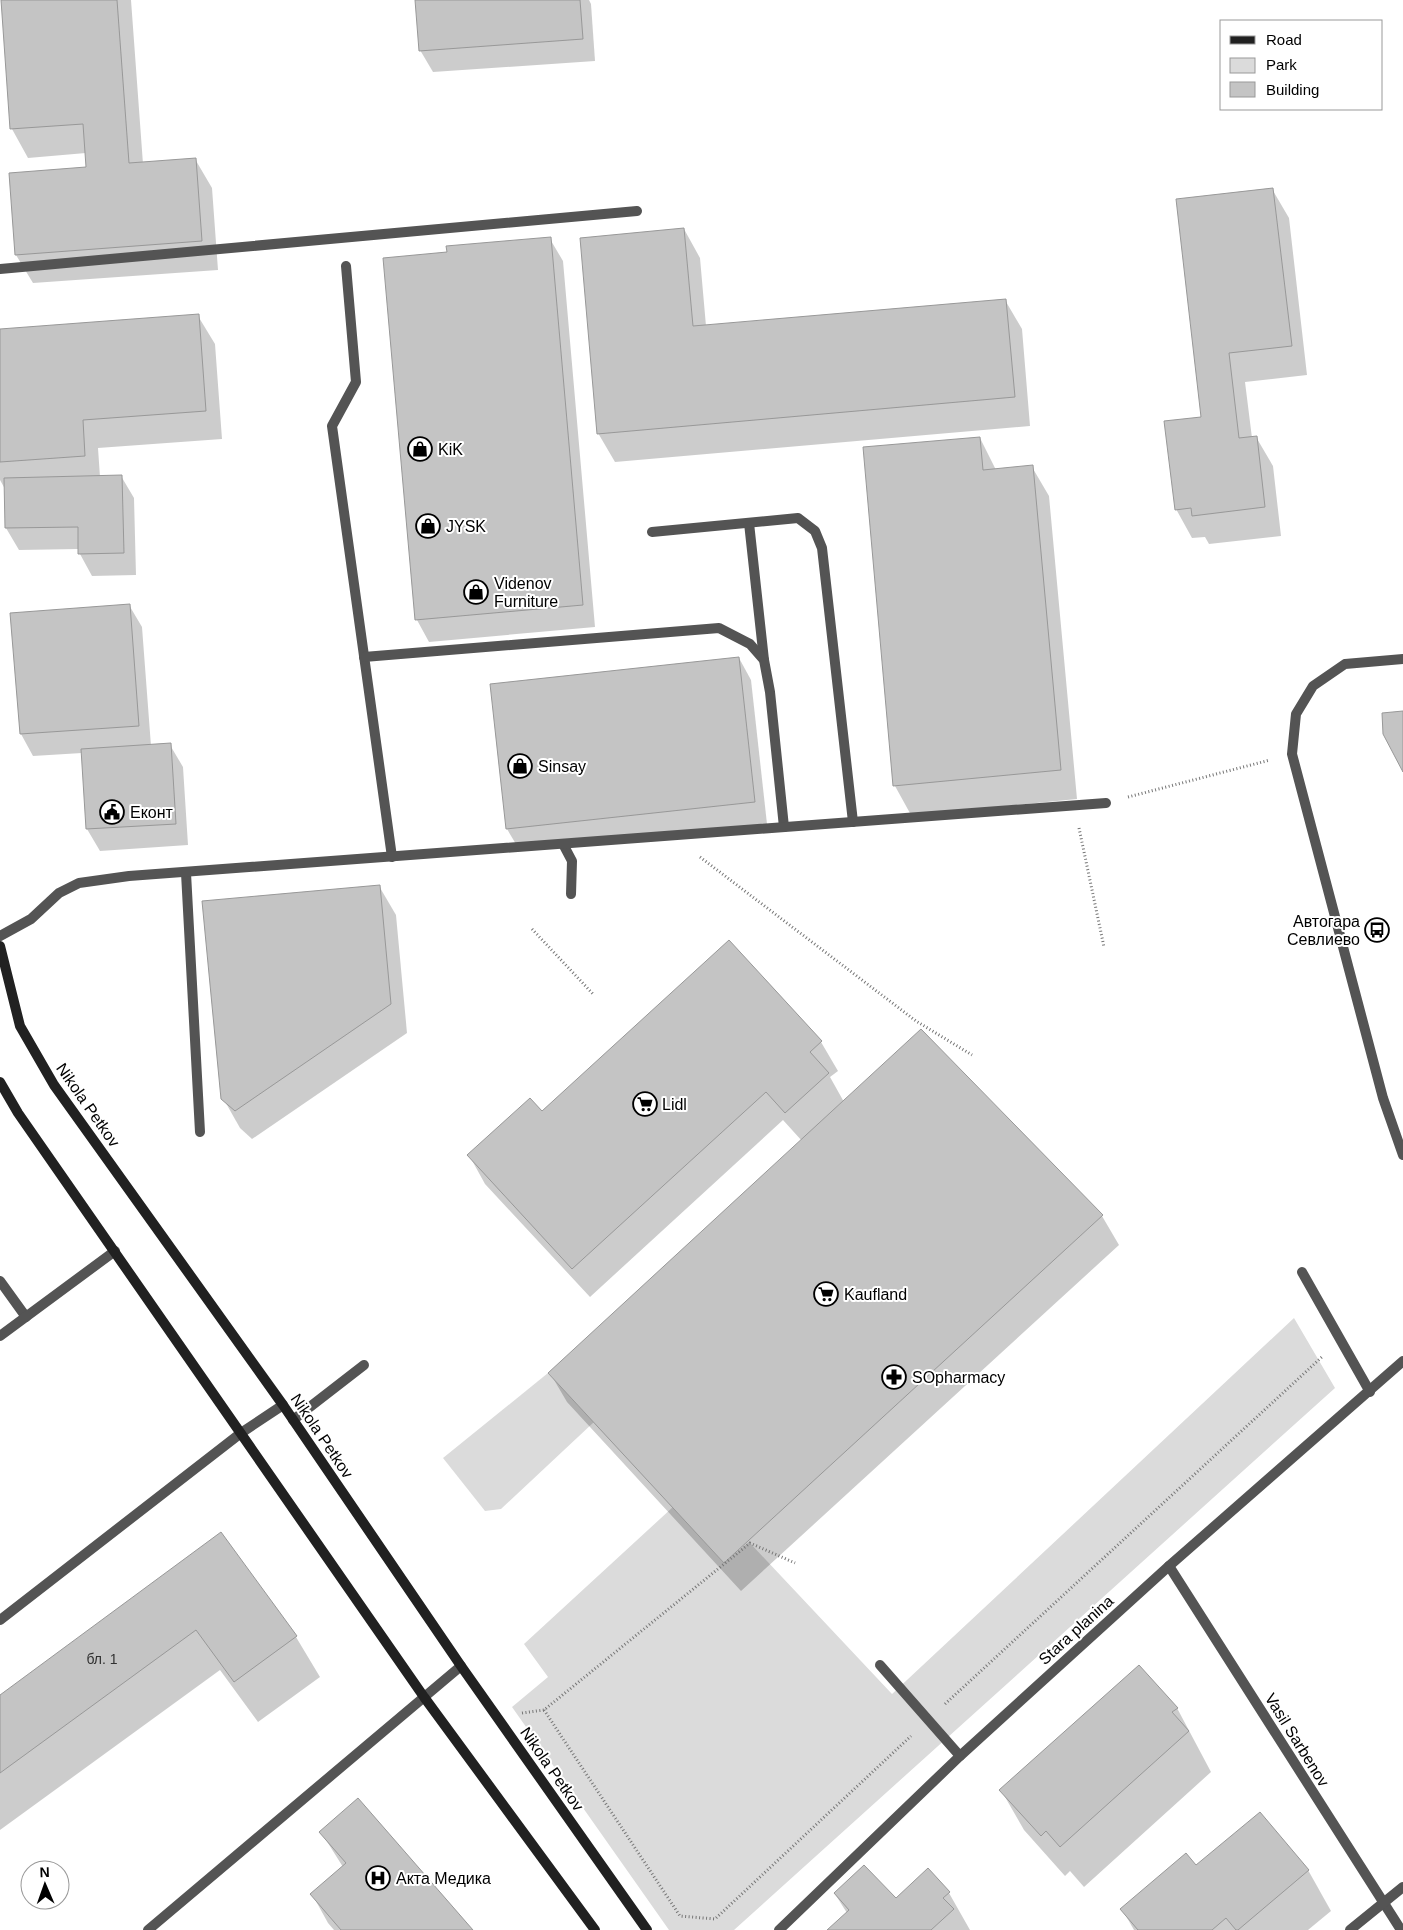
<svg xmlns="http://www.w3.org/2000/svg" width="1403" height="1930" font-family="Helvetica,sans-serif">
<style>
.green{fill:#dbdbdb}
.shadow{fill:#0003}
.building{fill:#c4c4c4;stroke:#989898}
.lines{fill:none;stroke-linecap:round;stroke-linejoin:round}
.path{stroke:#767676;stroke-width:3;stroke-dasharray:1 2.5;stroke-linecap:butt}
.service{stroke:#545454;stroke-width:10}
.minor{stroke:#545454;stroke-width:10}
.tertiary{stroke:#545454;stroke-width:10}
.secondary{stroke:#212121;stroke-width:10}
.labels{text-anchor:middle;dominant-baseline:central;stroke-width:4;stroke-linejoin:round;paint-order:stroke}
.number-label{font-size:14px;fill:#313131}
.poi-label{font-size:16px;fill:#000;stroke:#fff;text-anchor:start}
.street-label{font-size:16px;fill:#000;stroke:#fff}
</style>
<rect width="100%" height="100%" fill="#fff"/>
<g class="green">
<polygon points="1294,1318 1335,1388 734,1930 669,1930 512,1707 548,1677 524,1644 673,1507 724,1563 749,1542 892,1694"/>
<polygon points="548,1373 594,1422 501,1509 485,1511 443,1458"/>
</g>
<g class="shadow">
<polygon points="2,0 131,0 143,164 195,159 212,188 218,270 33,283 16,255 87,168 86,153 28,158 12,129"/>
<polygon points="417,0 589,0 591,4 595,61 433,72 420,50"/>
<polygon points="1272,189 1289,218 1307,375 1245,382 1252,438 1256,437 1273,466 1281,536 1209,544 1205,537 1192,538 1176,509"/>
<polygon points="684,229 700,258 706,326 1005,300 1022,329 1030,426 615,462 598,433"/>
<polygon points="550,239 563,261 595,627 429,642 417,620 384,259 448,253"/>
<polygon points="198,316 215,344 222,439 98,448 100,477 121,476 134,498 136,575 92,576 80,554 79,549 19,550 6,528 5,489 0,480 0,330"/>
<polygon points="980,438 996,470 1032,467 1049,496 1077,799 911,815 895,786"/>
<polygon points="129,605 142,627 151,746 170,745 183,767 188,845 100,851 87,829 82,753 33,756 21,734 11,614"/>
<polygon points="739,658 751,680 767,824 520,851 507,829"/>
<polygon points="379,886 396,915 407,1033 252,1139 240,1128 223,1098"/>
<polygon points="729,942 821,1042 838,1071 830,1077 844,1102 921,1031 1102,1216 1119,1245 741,1591 567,1402 550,1373 802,1141 783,1120 590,1297 485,1184 469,1155 542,1113"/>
<polygon points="221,1534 296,1637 320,1677 258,1722 220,1670 0,1830 0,1696"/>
<polygon points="1177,1708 1211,1772 1084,1887 1070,1871 1065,1876 1024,1830 1001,1790"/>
<polygon points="321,1832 471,1930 334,1930 328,1923 312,1894 343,1867"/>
<polygon points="1196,1867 1308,1870 1331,1911 1308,1930 1134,1930 1122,1909"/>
<polygon points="928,1870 949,1893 970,1930 829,1930 847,1913 835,1894 896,1900"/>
</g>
<g class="building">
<polygon points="1,0 117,0 129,163 196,158 202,241 15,255 9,173 86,167 83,124 10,129"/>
<polygon points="415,0 580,0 583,39 419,51"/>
<polygon points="1273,188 1292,346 1229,353 1239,438 1257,436 1265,507 1192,516 1191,508 1175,510 1164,421 1201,417 1176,199"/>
<polygon points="684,228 693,326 1006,299 1015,397 597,434 580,238"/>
<polygon points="551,237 583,605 415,620 383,258 447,252 446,246"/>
<polygon points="199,314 206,411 83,420 85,456 0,462 0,329"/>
<polygon points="980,437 983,470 1033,465 1061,770 893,786 863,447"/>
<polygon points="122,475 124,553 78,554 78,527 5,528 4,478"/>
<polygon points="130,604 139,726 20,734 10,613"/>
<polygon points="739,657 755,802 506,829 490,684"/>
<polygon points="1403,711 1403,772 1383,734 1382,713"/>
<polygon points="171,743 176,824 86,829 81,749"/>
<polygon points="380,885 391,1004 235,1111 221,1099 202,901"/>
<polygon points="729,940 822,1041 810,1052 829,1073 785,1113 766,1092 572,1269 467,1155 530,1098 542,1111"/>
<polygon points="921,1029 1103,1215 724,1563 548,1373"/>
<polygon points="221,1532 297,1636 234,1682 196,1630 0,1773 0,1695"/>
<polygon points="1139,1665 1178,1708 1172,1712 1189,1731 1060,1847 1046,1831 1041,1836 999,1790"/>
<polygon points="358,1798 473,1930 341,1930 310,1894 346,1863 319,1832"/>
<polygon points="1260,1812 1309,1870 1238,1930 1236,1930 1226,1918 1212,1930 1138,1930 1120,1909 1186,1853 1196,1865"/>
<polygon points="864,1865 896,1898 928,1868 950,1892 943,1898 954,1909 931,1930 827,1930 849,1910 834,1893"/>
</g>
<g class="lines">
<g class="path">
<polyline points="1128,797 1270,760"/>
<polyline points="1079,828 1104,947"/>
<polyline points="700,857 916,1021 972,1055"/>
<polyline points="532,929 593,994"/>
<polyline points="945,1704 1323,1356"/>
<polyline points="544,1710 680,1916 715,1919 911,1736"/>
<polyline points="522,1713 544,1710 750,1543 795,1563"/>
</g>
<g class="service">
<polyline points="346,266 356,382 332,426 392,857"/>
<polyline points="0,269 637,211"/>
<polyline points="749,523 764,660"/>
<polyline points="652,532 798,518 815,531 822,548 853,822"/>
<polyline points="364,657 719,628 750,644 764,660 770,692 784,827"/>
<polyline points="1403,659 1345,664 1313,686 1296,714 1292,754 1383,1098 1403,1155"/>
<polyline points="563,844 572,861 571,894"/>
<polyline points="186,873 200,1132"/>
<polyline points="0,936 31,919 59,893 79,883 129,876 1106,803"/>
<polyline points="1302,1272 1370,1392"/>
<polyline points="0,1281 26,1317"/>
<polyline points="0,1336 115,1251"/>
<polyline points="293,1420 364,1365"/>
<polyline points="880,1665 960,1756"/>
</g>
<g class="minor">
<polyline points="1169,1566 1401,1930"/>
<polyline points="0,1620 241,1433 283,1405"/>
<polyline points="148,1930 461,1666"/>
<polyline points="1350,1930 1403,1887"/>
</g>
<polyline class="tertiary" points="779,1930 960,1756 1169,1566 1403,1361"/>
<g class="secondary">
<polyline points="0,946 20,1026 54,1085 283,1405 461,1666 647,1930"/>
<polyline points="0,1082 18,1113 424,1697 595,1930"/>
</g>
</g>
<defs>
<g id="shop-ring" transform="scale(1.25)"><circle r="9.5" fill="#fff" stroke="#000" stroke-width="1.5"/><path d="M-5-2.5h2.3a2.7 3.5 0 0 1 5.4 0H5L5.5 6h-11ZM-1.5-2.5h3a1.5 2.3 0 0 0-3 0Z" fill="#000"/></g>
<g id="civic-ring" transform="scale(1.25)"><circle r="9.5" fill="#fff" stroke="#000" stroke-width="1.5"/><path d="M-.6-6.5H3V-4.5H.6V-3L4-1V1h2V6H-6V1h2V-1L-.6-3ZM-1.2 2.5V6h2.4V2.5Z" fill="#000"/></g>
<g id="bus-ring" transform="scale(1.25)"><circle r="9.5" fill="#fff" stroke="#000" stroke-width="1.5"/><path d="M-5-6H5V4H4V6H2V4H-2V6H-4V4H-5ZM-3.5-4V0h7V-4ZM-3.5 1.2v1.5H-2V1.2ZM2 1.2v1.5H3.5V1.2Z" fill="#000"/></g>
<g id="supermarket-ring" transform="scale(1.25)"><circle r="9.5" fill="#fff" stroke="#000" stroke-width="1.5"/><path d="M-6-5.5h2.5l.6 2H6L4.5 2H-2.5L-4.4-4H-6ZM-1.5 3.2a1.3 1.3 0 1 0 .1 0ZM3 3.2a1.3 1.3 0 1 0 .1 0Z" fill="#000"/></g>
<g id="pharmacy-ring" transform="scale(1.25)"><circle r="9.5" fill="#fff" stroke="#000" stroke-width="1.5"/><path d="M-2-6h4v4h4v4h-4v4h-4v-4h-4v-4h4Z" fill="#000"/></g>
<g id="hospital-ring" transform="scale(1.25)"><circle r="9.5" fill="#fff" stroke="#000" stroke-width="1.5"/><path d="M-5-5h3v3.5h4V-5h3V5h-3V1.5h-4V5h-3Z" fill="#000"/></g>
</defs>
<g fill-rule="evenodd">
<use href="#shop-ring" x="420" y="449"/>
<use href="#shop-ring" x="428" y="526"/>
<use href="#shop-ring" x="476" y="592"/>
<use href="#shop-ring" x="520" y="766"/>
<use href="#civic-ring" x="112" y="812"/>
<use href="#bus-ring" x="1377" y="930"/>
<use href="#supermarket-ring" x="645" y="1104"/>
<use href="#supermarket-ring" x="826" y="1294"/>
<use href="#pharmacy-ring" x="894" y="1377"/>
<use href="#hospital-ring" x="378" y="1878"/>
</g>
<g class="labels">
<g class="number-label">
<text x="102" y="1659">бл. 1</text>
</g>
<g class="poi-label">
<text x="438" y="449">KiK</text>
<text x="446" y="526">JYSK</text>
<text x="494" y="583">Videnov<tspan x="494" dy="18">Furniture</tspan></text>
<text x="538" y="766">Sinsay</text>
<text x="130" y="812">Еконт</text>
<text x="1360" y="921" text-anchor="end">Автогара<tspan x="1360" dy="18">Севлиево</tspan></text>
<text x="662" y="1104">Lidl</text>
<text x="844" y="1294">Kaufland</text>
<text x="912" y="1377">SOpharmacy</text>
<text x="396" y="1878">Акта Медика</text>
</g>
<g class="street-label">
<text transform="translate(88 1105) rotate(55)">Nikola Petkov</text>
<text transform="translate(322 1436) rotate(56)">Nikola Petkov</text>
<text transform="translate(1076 1630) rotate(-42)">Stara planina</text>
<text transform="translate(1297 1740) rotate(58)">Vasil Sarbenov</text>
<text transform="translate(552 1769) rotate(55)">Nikola Petkov</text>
</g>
</g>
<rect x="1220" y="20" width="162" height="90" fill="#ffffff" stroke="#999999"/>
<rect x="1230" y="36" width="25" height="8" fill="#212121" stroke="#999999"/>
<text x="1266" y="45" font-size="15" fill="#000000">Road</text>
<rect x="1230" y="58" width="25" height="15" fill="#dbdbdb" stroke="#999999"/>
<text x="1266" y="70" font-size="15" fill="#000000">Park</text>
<rect x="1230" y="82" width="25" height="15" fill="#c4c4c4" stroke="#999999"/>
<text x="1266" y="95" font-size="15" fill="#000000">Building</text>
<g transform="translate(45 1885) rotate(358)"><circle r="24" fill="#ffffff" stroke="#999999"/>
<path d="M0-4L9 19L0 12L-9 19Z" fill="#000000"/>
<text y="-8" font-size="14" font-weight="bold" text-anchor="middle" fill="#000000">N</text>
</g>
</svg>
